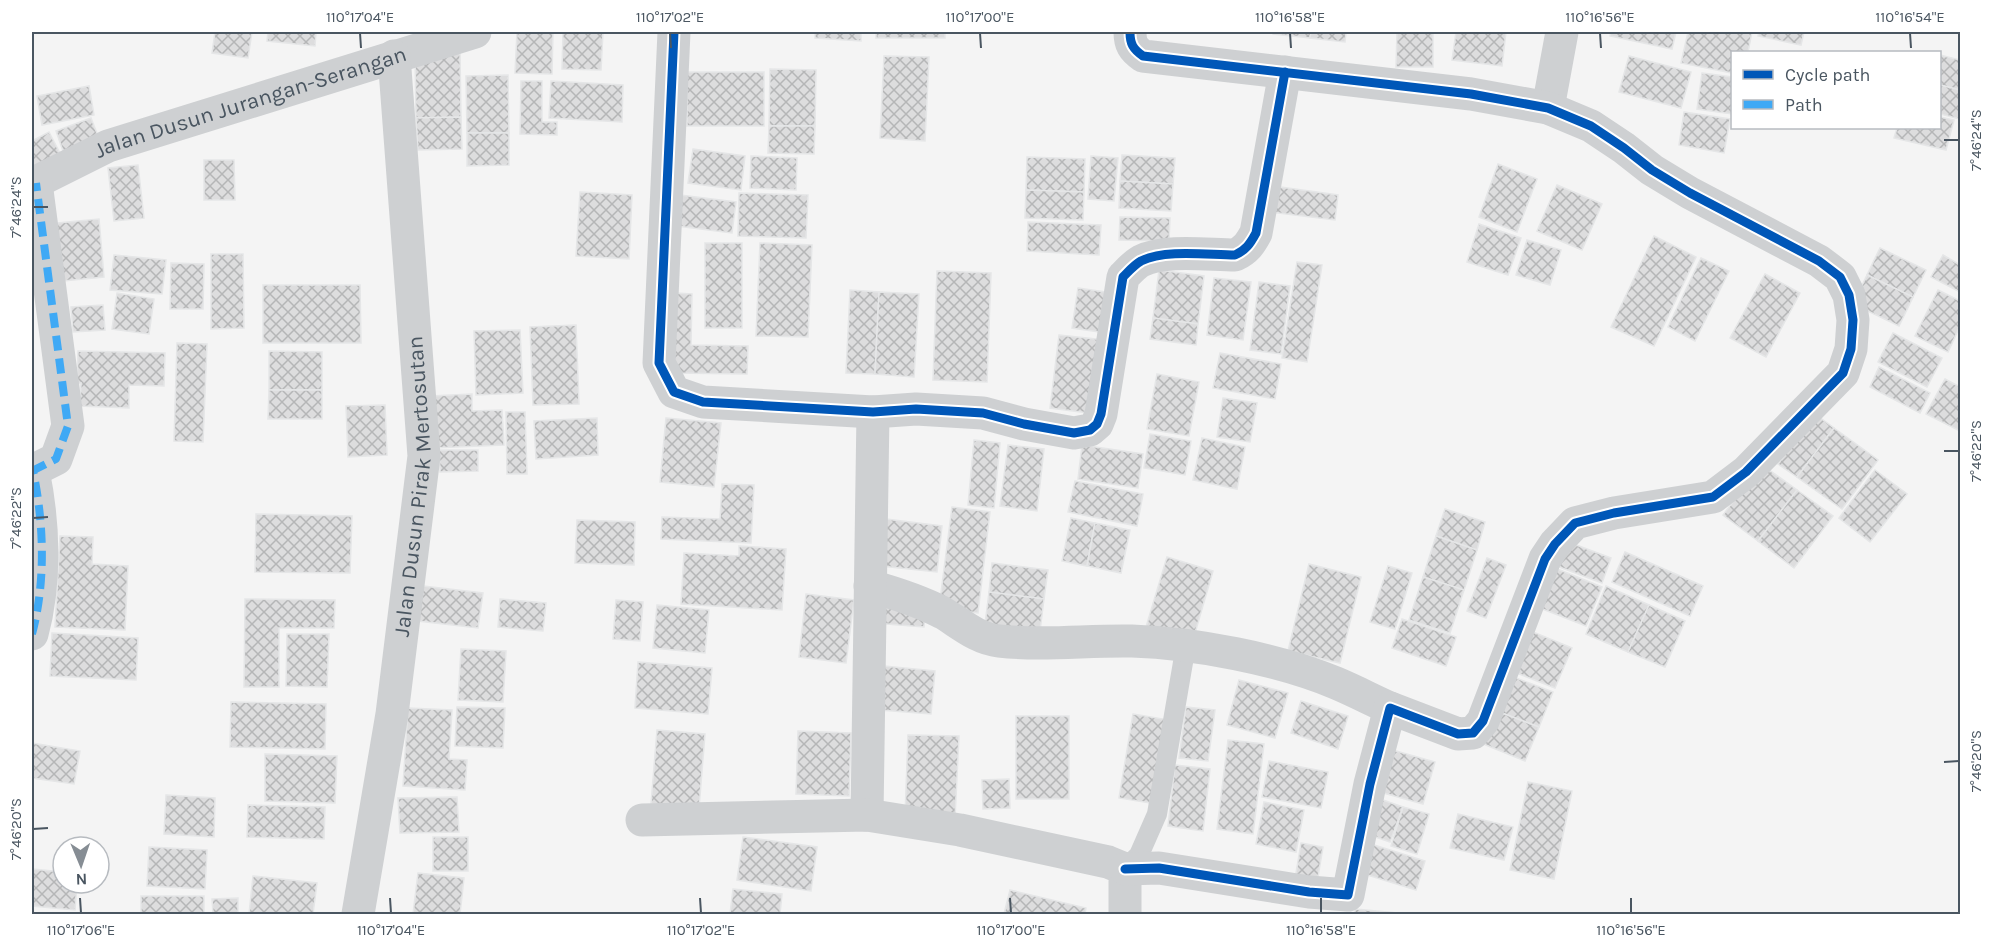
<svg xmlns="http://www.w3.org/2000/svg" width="1992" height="946" font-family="Karla,sans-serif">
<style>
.building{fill:url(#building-cross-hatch);stroke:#e5e6e7;stroke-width:1.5}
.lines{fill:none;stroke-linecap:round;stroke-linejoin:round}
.lane{stroke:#ced0d2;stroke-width:20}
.street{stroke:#ced0d2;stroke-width:33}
.quiet{stroke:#3fa9f5;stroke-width:8;stroke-dasharray:15 8;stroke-linecap:butt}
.cycleway-casing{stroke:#fff;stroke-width:13}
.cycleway{stroke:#0057b8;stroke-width:9}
.ticks{fill:none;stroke:#4a5661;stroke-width:2}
.labels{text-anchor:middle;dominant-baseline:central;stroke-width:5;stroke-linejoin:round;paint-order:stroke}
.street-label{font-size:22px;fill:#4a5661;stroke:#fff}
.neatline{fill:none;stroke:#4a5661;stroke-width:2}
.ticks-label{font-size:15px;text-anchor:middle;fill:#4a5661}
</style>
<defs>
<pattern id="building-cross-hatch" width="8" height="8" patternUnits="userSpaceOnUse" patternTransform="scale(1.5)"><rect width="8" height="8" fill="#ddddde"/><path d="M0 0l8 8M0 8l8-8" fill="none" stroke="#b5b6b7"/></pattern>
</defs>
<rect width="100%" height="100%" fill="#f4f4f4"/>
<g class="building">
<polygon points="215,32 252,32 248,58 212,53"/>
<polygon points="268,32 316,32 315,46 267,41"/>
<polygon points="517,32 553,32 552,74 515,73"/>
<polygon points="563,32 603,32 601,70 562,69"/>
<polygon points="815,32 861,32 861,41 815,38"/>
<rect x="876" y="32" width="69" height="6"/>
<polygon points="1273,32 1311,32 1310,38 1273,34"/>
<polygon points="1311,32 1346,32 1345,42 1310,38"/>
<polygon points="1397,32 1433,32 1433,67 1396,67"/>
<polygon points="1456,32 1506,32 1502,66 1452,60"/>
<polygon points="1611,32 1676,32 1672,49 1610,36"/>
<polygon points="1688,32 1752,32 1748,52 1732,52 1732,73 1681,63"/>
<polygon points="1759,32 1804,32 1801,45 1758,36"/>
<polygon points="460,53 461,117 416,118 415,54"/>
<polygon points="1940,55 1960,60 1960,90 1940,85"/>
<polygon points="884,56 929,57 925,141 880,138"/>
<polygon points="1629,56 1691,72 1681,108 1619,92"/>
<polygon points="770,69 816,70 815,126 769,126"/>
<rect x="687" y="72" width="77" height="54"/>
<polygon points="1702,73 1732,77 1732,114 1697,109"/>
<polygon points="508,75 509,133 467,133 466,76"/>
<polygon points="521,81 542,81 542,122 557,122 557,135 520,134"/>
<polygon points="551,81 623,85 622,122 549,118"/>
<polygon points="1940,85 1960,90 1960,119 1940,114"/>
<polygon points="89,86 94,115 42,125 37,96"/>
<polygon points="1684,112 1730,119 1724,153 1679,145"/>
<polygon points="461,117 462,149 418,150 416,118"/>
<polygon points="1940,117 1954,120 1946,150 1894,138 1897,128 1940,128"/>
<polygon points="91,118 100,141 64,154 56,131"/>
<polygon points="769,126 815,126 814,154 768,153"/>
<polygon points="49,132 64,161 32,178 32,141"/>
<polygon points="467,133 509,133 509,165 467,166"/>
<polygon points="693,149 745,156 741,190 688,183"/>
<polygon points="1122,155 1175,158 1173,184 1120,181"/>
<polygon points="751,156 797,158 796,190 750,188"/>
<polygon points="1091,156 1118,158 1114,201 1088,199"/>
<polygon points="1027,157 1085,159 1084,192 1026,190"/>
<polygon points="204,160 234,160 235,200 204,200"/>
<polygon points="1498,164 1537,179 1517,232 1479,217"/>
<polygon points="138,165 144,218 114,221 108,168"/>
<polygon points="1120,181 1173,184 1171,211 1119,208"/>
<polygon points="1557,185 1602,204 1582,250 1537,231"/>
<polygon points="1273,186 1338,195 1335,220 1270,212"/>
<polygon points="1026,190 1084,192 1083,220 1025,218"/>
<polygon points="580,192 632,195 629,259 576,256"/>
<polygon points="739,193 808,195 806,238 738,236"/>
<polygon points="672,194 736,202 732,233 669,225"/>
<polygon points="1120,217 1170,218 1169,241 1119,240"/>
<polygon points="99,219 104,277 53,282 47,224"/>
<polygon points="1028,222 1101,225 1099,255 1027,251"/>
<polygon points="1479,224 1521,238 1508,275 1467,262"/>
<polygon points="1654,236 1696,257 1654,346 1611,327"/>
<polygon points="1527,240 1561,250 1550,285 1516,275"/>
<rect x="705" y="243" width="37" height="85"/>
<polygon points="760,243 812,245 808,337 756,336"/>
<polygon points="1880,248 1926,270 1913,297 1867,275"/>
<polygon points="211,254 243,254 244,328 211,329"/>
<polygon points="114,255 166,260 162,294 110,290"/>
<polygon points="1943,255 1960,265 1960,292 1931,277"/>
<polygon points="1701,258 1729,271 1695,341 1668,327"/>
<polygon points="1297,262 1322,265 1307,362 1282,358"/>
<polygon points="171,263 204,264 203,309 170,309"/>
<polygon points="1159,270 1204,276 1198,324 1153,318"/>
<polygon points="937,271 991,273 987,382 933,380"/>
<polygon points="1765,274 1800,293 1766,357 1730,338"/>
<polygon points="1867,275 1913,297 1899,326 1853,304"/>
<polygon points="1214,278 1251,282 1243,340 1207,335"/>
<polygon points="1259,282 1290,286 1281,354 1250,350"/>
<polygon points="263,285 360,285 361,343 263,343"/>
<polygon points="1078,288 1112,293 1106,333 1072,328"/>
<polygon points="850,290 879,292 875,374 846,373"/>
<polygon points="1938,290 1960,301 1960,326 1948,352 1915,336"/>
<polygon points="879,292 919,294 914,377 875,374"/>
<polygon points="117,293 154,299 149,334 112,329"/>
<polygon points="675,293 692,294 691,345 748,346 747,374 674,373"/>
<polygon points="103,305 105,330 73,332 71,307"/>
<polygon points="1153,318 1198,324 1196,345 1150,339"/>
<polygon points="576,325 579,404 533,405 530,327"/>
<polygon points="520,330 523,393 476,395 474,331"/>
<polygon points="1893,333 1942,358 1927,387 1878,362"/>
<polygon points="1059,335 1105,340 1096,414 1050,408"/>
<polygon points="177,343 207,344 203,442 174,441"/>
<polygon points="78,351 165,353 164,386 129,385 129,408 80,406 81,383 77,384"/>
<polygon points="269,351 322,352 322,390 269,390"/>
<polygon points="1220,353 1281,364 1275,399 1213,388"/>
<polygon points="1879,367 1930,393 1920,413 1870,387"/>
<polygon points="1157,374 1199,382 1189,436 1147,429"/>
<polygon points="1945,379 1960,387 1960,431 1926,414"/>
<polygon points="269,390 322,390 322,419 268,419"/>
<polygon points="472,394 472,411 502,410 504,445 432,448 430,396"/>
<polygon points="1223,398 1257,403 1250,442 1217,437"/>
<polygon points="385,405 387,455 348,457 346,406"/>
<polygon points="506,412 525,412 527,474 507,474"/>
<polygon points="1815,414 1834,428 1797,477 1778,464"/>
<polygon points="597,418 598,455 536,459 534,421"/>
<polygon points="666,418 721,423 714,487 660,482"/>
<polygon points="1834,428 1878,460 1842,509 1797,477"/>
<polygon points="1150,434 1191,441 1185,475 1144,468"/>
<polygon points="1202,438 1245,447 1237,489 1193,480"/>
<polygon points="974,440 1000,443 994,508 968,505"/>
<polygon points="1008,445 1044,449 1037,511 1000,506"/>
<polygon points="1082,445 1143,454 1138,488 1078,479"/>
<polygon points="439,450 478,450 478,471 440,472"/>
<polygon points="1761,464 1797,490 1758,541 1723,515"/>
<polygon points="1875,470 1907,494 1870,542 1839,518"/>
<polygon points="1075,481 1143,494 1137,526 1068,512"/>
<polygon points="722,484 754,485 751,543 661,539 662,517 720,519"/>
<polygon points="1797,490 1833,516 1794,568 1758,541"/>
<polygon points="952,507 990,512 978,613 939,608"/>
<polygon points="1445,509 1485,522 1477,550 1436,536"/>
<polygon points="256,514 352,516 350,573 255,572"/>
<polygon points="1071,518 1095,523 1087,566 1062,561"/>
<polygon points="886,519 942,526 937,572 881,566"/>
<polygon points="577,520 635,522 634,565 575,563"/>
<polygon points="1095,523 1130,530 1121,573 1087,566"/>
<polygon points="60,536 93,537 92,564 128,566 125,630 55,627"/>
<polygon points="1436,536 1477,550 1464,590 1423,577"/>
<polygon points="1563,540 1611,558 1602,583 1554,565"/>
<polygon points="739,546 786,549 782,610 681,604 684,553 739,556"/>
<polygon points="1625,552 1703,586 1690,616 1612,582"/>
<polygon points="1167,557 1213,571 1193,640 1146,627"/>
<polygon points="1487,558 1506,565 1486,618 1467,611"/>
<polygon points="992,563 1048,570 1044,599 989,592"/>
<polygon points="1309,564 1361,577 1340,663 1288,651"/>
<polygon points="1388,566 1412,573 1395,629 1370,622"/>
<polygon points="1555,568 1602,587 1586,626 1540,608"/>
<polygon points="1423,577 1464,590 1450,633 1409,620"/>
<polygon points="423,586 483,593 478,628 418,621"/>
<polygon points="1606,586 1649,605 1628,652 1586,634"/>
<polygon points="989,592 1044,599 1039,639 984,632"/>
<polygon points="806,594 854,600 846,663 799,657"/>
<polygon points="245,599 335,600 334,628 279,628 279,687 244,687"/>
<polygon points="500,599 546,603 543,631 498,627"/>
<polygon points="616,600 643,602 640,641 613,639"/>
<polygon points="875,604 925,606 924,627 874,623"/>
<polygon points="657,605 709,610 705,653 653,648"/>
<polygon points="1649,605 1685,621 1665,667 1628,652"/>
<polygon points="1402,619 1456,637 1446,666 1392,648"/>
<polygon points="1521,627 1572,648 1555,688 1504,668"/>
<polygon points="52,633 138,638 136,680 50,676"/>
<polygon points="287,634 329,634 327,687 286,686"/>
<polygon points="461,649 506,651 503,702 458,700"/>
<polygon points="638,662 712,668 708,714 635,708"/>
<polygon points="884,666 935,671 931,714 880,710"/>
<polygon points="1508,675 1553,692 1539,727 1494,710"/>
<polygon points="1239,680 1288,693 1275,738 1227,725"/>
<polygon points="1301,701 1348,716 1338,749 1291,733"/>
<polygon points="231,702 326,704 325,749 230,747"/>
<polygon points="457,707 505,708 503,748 455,746"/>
<polygon points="1186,707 1215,710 1208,761 1179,758"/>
<polygon points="408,708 452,710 449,759 467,760 465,790 403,786"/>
<polygon points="1494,710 1539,727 1525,761 1481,743"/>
<polygon points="1133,714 1169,720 1156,804 1119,798"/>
<rect x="1016" y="716" width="53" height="83"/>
<polygon points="657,730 705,734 699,808 651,804"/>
<polygon points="798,731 851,733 849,796 796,794"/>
<polygon points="908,735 959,736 955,818 905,816"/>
<polygon points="1228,740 1264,744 1253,834 1217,829"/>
<polygon points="32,743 80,751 74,784 32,778"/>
<polygon points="1382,747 1435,762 1423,804 1369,789"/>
<polygon points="265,754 337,756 335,803 265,801"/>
<polygon points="1269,761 1328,772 1321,808 1262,797"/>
<polygon points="1175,765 1210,769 1203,831 1168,826"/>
<polygon points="1009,779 1010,808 983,809 982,780"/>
<polygon points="1528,782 1572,791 1554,879 1510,870"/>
<polygon points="166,795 215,798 214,837 164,834"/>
<polygon points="457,797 459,832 400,833 398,798"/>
<polygon points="1380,799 1403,807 1390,842 1367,834"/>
<polygon points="1264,802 1304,810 1296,852 1256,844"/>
<polygon points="248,805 325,807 324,839 247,837"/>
<polygon points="1403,807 1429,814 1417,854 1391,846"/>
<polygon points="1458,814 1513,827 1504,860 1450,848"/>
<rect x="433" y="837" width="35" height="34"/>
<polygon points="743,837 817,847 811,891 737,880"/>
<polygon points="1301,843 1323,847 1317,883 1295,879"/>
<polygon points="1371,844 1425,861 1416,890 1361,873"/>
<polygon points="149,847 207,850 205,889 147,886"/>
<polygon points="32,869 63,872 63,883 77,883 75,910 32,906"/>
<polygon points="418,873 464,878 460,914 413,914"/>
<polygon points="253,876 317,883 313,914 249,914"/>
<polygon points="733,889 782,894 780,914 730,914"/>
<polygon points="1010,890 1086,908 1085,914 1004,914"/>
<rect x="141" y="896" width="63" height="18"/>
<polygon points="238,898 238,914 213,914 212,899"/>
<polygon points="1355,909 1409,914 1355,914"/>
</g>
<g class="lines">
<polyline class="lane" points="1125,869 1139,855 1157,814 1186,645"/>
<g class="street">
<path d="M674 32 659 363 674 392 703 402 873 412 916 409 983 413 1024 424 1074 433 1090 430 1097 424 1101 414 1123 277C1129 271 1134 265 1141 261 1165 249 1208 255 1235 255 1246 250 1250 244 1256 233L1285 72"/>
<polyline points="1548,108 1562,32"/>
<path id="s1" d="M32 184 108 146 475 32"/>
<polyline points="32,471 56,459 68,426 36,183"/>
<path d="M870 586C895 593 920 601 943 613 961 624 978 639 999 641 1043 646 1088 640 1132 641 1194 643 1279 659 1336 683 1355 691 1372 700 1390 708"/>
<path d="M32 634C46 582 44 523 33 471"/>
<polyline points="867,815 873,412"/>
<polyline points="642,820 867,815 960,830 1108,862 1125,869 1125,914"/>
<path d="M1125 869 1159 868 1309 892 1348 895 1370 784 1390 708 1458 734 1473 733 1483 721 1545 559 1555 544 1575 523 1614 513 1713 497 1746 472 1843 373 1851 349 1853 320 1849 295 1840 277 1819 261 1690 193 1652 170 1624 148 1591 126 1548 108 1471 94 1143 56C1133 49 1130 44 1130 32"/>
<path id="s2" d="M358 914 392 714 424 456 394 56"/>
</g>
<g class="quiet">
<polyline points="32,471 56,459 68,426 36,183"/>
<path d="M32 634C46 582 44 523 33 471"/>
</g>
<g class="cycleway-casing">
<g id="cycleway">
<path d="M674 32 659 363 674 392 703 402 873 412 916 409 983 413 1024 424 1074 433 1090 430 1097 424 1101 414 1123 277C1129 271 1134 265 1141 261 1165 249 1208 255 1235 255 1246 250 1250 244 1256 233L1285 72"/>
<path d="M1125 869 1159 868 1309 892 1348 895 1370 784 1390 708 1458 734 1473 733 1483 721 1545 559 1555 544 1575 523 1614 513 1713 497 1746 472 1843 373 1851 349 1853 320 1849 295 1840 277 1819 261 1690 193 1652 170 1624 148 1591 126 1548 108 1471 94 1143 56C1133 49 1130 44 1130 32"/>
</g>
</g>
<use href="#cycleway" class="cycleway"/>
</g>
<path class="ticks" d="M360 33 361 48M670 33 671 48M980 33 981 48M1290 33 1291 48M1600 33 1601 48M1910 33 1911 48M1944 140H1959M33 207H48M1944 451H1959M33 518 48 517M1944 762 1959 761M33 829 48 828M80 898 81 913M390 898 391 913M700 898 701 913M1010 898 1011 913M1321 898V913M1631 898V913"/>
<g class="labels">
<g class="street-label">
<text stroke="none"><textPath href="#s1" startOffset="234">Jalan Dusun Jurangan-Serangan</textPath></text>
<text stroke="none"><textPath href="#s2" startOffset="432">Jalan Dusun Pirak Mertosutan</textPath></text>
</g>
</g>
<rect width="1992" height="946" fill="none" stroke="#ffffff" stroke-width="66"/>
<rect x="1731" y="51" width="210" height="78" fill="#ffffff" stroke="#b7bbc0" stroke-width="1.5"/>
<rect x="1743" y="70" width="30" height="9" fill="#0057b8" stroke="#b7bbc0" stroke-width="1.5"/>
<text x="1785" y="81" font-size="18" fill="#4a5661">Cycle path</text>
<rect x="1743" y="100" width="30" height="9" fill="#3fa9f5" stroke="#b7bbc0" stroke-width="1.5"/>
<text x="1785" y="111" font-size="18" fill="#4a5661">Path</text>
<g transform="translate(81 865) rotate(178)"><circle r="28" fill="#ffffff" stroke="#b7bbc0" stroke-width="1.5"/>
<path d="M0-4.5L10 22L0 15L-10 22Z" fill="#868d94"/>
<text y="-9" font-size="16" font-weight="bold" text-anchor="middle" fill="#4a5661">N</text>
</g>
<rect x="33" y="33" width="1926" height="880" class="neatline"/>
<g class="ticks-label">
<text x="360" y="22">110°17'04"E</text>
<text x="670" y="22">110°17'02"E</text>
<text x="980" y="22">110°17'00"E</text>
<text x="1290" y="22">110°16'58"E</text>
<text x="1600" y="22">110°16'56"E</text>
<text x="1910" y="22">110°16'54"E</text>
<text transform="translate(1976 140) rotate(-90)" y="5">7°46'24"S</text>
<text transform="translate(16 207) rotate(-90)" y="5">7°46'24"S</text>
<text transform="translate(1976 451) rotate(-90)" y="5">7°46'22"S</text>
<text transform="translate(16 518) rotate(-90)" y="5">7°46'22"S</text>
<text transform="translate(1976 761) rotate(-90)" y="5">7°46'20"S</text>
<text transform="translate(16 829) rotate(-90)" y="5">7°46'20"S</text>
<text x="81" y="935">110°17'06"E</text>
<text x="391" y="935">110°17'04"E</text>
<text x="701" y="935">110°17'02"E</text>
<text x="1011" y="935">110°17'00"E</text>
<text x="1321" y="935">110°16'58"E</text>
<text x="1631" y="935">110°16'56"E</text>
</g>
</svg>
